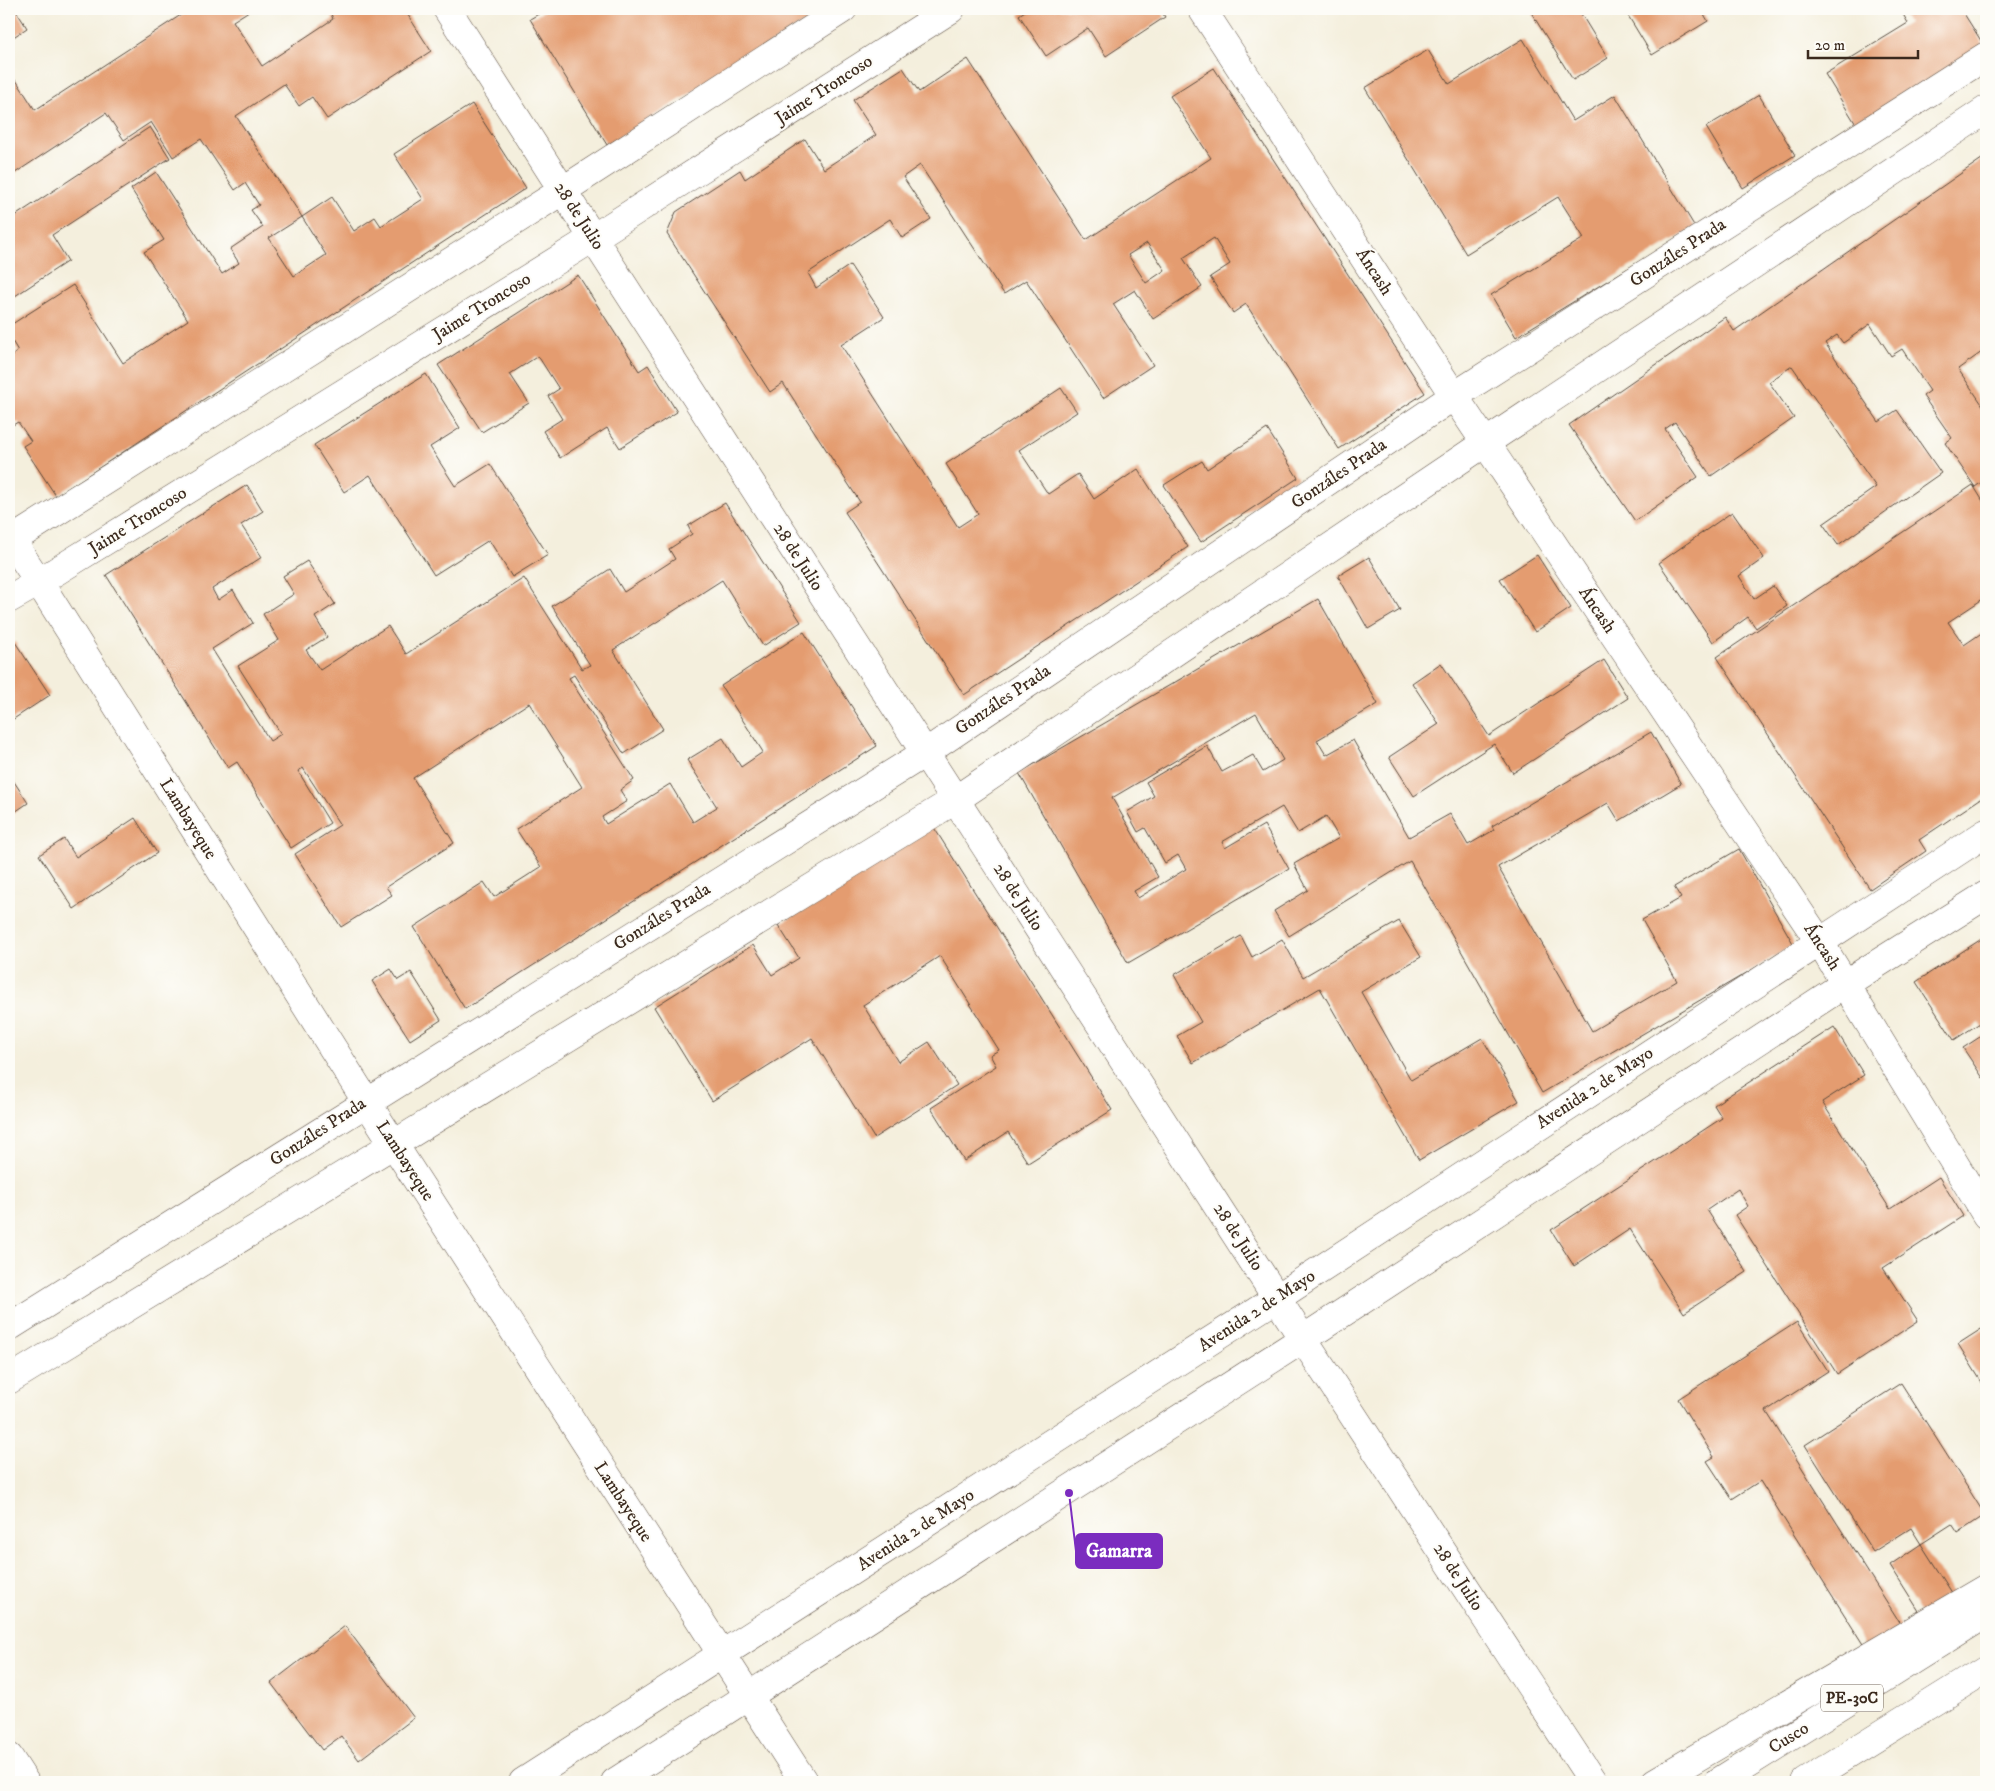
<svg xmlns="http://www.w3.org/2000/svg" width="1995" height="1791" font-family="'IM FELL DW Pica',serif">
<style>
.building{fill:#e49c6f;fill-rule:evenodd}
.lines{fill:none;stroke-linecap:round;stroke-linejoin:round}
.street-casing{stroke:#57483b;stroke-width:29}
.secondary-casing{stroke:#57483b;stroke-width:29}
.highway-casing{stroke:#57483b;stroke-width:29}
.street{stroke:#fff;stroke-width:28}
.secondary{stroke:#fff;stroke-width:28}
.highway{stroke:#fff;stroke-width:28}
.labels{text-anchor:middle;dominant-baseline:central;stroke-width:4;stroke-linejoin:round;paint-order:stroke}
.shield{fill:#fdfcf7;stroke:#75695f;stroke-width:1}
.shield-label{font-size:16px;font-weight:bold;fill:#3b2a1e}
.street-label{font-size:18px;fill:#3b2a1e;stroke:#fdfcf7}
.leader{fill:none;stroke:#7b2cbf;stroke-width:2}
.callout-dot{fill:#7b2cbf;stroke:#fdfcf7;stroke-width:2}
.callout{fill:#7b2cbf;stroke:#7b2cbf;stroke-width:2}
.callout-label{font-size:19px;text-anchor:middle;font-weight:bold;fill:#fff}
</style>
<rect width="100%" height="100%" fill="#fdfcf7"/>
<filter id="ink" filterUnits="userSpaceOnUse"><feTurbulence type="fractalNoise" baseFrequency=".02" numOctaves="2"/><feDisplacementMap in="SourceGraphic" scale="10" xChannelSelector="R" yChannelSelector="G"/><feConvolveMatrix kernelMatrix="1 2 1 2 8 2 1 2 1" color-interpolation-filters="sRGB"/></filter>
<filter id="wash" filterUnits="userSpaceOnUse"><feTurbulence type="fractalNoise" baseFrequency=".0096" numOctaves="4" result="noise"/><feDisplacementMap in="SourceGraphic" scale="20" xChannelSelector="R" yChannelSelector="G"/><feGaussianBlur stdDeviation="1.12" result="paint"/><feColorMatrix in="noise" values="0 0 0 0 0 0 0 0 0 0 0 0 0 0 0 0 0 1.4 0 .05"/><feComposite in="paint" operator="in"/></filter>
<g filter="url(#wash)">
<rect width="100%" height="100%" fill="#f4efdd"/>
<g id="blocks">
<g class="building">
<polygon points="9,9 15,9 27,28 9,40"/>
<polygon points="190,9 252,9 233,21 262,66 333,19 329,9 404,9 431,51 327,119 312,97 299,106 284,84 236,116 302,217 269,238 294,276 326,255 302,217 332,197 354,231 375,217 381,226 423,199 394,154 472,104 526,188 56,496 23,446 31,441 18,422 11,426 9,422 9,358 18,351 9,336 9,326 73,285 123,363 188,320 144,252 164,240 131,189 156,172 222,274 239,263 230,249 263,227 251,210 259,205 245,183 235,190 201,139 173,157 151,122 124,140 106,113 9,177 9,85 16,80 35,110"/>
<polygon points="547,9 826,9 607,145 530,19"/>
<polygon points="1028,9 1160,9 1165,17 1106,56 1088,28 1046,56 1019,15"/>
<polygon points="1529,9 1578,9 1608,58 1573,80"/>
<polygon points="1624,9 1701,9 1708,21 1652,55"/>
<polygon points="1900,9 1961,9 1985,47 1857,126 1825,74 1908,23"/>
<polygon points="1523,39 1573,121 1615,95 1695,227 1516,337 1491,295 1584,238 1558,197 1466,254 1365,88 1428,50 1449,84"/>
<path d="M968 59 1086 240 1211 158 1170 96 1214 68 1425 393 1339 449 1246 304 1233 313 1210 277 1230 264 1214 238 1183 258 1202 287 1153 319 1135 290 1113 304 1153 365 1103 398 1026 280 1004 294 920 165 903 177 931 219 902 238 890 219 808 273 816 288 850 265 884 317 841 345 958 527 978 514 946 464 1061 388 1077 412 1019 450 1048 494 1078 474 1094 499 1138 469 1188 547 964 695 845 512 860 502 783 383 770 392 667 234 676 212 740 170 745 179 805 139 824 169 876 135 853 100 903 68 919 92ZM1147 243 1165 270 1146 283 1128 255Z"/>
<polygon points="1759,95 1795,155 1743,188 1706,127"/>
<polygon points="150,127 170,158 52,235 68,261 9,300 9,220"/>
<polygon points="1986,156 1986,286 1981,290 1986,297 1986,349 1958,369 1986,410 1986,479 1975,487 1945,443 1952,438 1923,396 1930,391 1902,349 1891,356 1870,324 1843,343 1837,335 1825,343 1879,422 1897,410 1941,473 1838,545 1823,524 1876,487 1792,366 1769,382 1794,418 1711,476 1675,422 1665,429 1698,477 1635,521 1569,425 1725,317 1734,331"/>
<polygon points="578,275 639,371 648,365 677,412 620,448 607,428 560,458 543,431 562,419 548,396 559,389 538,356 510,374 529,403 482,432 438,365"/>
<polygon points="426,374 460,428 430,447 455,486 490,464 548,555 512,577 489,540 434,575 370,475 344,492 314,445"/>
<polygon points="1267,429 1298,478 1201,542 1164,485 1202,461 1207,469"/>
<polygon points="247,485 263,511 241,525 262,557 212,589 218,600 233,590 253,623 212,649 270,741 281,734 238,666 279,640 263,614 294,594 283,576 307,561 335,604 315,617 327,637 306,650 320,670 388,626 406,654 524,578 582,669 590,665 552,606 610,569 624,592 675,559 669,549 692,534 688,526 725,503 801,622 763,646 722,580 613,650 663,729 624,754 574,675 569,678 634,780 620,790 627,801 602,817 606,824 670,784 693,822 717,807 687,760 723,738 741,767 763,752 721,686 804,632 877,746 465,1009 414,927 484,882 494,897 541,867 516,829 582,787 529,703 413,778 454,843 386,887 392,895 341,927 295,854 340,825 303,768 298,771 330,823 291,848 237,762 228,768 106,575"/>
<polygon points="1973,485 1986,506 1986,533 1983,535 1986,539 1986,597 1948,622 1964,645 1986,630 1986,795 1919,840 1926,851 1870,889 1717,657"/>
<polygon points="1732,512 1764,558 1739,576 1754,599 1773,586 1787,606 1756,628 1748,617 1713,642 1659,563"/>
<polygon points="1537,555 1571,608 1535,632 1500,579"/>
<polygon points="1369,557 1400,610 1368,629 1338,576"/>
<path d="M1318 599 1378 704 1317 740 1326 755 1353 740 1409 837 1450 814 1468 845 1494 830 1492 826 1651 732 1681 784 1619 821 1608 803 1498 867 1592 1031 1677 981 1642 920 1681 898 1674 887 1739 849 1794 945 1542 1093 1410 861 1289 936 1274 911 1308 890 1294 864 1339 838 1326 816 1298 833 1282 807 1222 842 1225 848 1264 825 1289 869 1128 963 1019 773ZM1256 713 1283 760 1263 772 1253 755 1222 772 1207 746 1146 782 1154 796 1127 812 1138 832 1145 828 1165 863 1178 855 1186 869 1138 898 1134 891 1158 877 1112 798Z"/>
<polygon points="15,642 50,695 9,722 9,645"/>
<polygon points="1604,660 1628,698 1513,773 1494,744 1414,796 1389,757 1439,724 1412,683 1441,663 1489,736"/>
<polygon points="9,774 28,803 9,816"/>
<polygon points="135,818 157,853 74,909 39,855 64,839 76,857"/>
<polygon points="933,826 1112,1110 1028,1163 1008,1132 964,1161 931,1108 996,1066 990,1055 999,1050 940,956 863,1005 898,1062 929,1042 957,1085 874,1138 812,1038 712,1101 654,1007 753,945 772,975 799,958 778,925"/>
<polygon points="1399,921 1421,957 1361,992 1411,1080 1482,1038 1519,1101 1419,1160 1320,988 1193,1063 1177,1036 1201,1022 1174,975 1241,936 1252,957 1282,939 1303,977"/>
<polygon points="1986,936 1986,1032 1980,1023 1954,1040 1916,982"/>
<polygon points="391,969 398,980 411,972 441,1020 410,1040 372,981"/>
<polygon points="1834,1027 1864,1075 1822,1102 1890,1209 1939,1177 1963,1216 1883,1268 1918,1321 1837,1374 1735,1215 1748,1206 1738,1189 1707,1210 1747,1272 1684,1313 1630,1229 1574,1266 1551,1230 1722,1118 1714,1105"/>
<polygon points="1986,1033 1986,1076 1983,1078 1963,1048"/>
<polygon points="1797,1322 1828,1371 1766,1411 1902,1626 1866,1649 1760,1481 1732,1499 1707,1461 1714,1457 1678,1399"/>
<polygon points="1986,1326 1986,1389 1958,1344"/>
<polygon points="1901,1383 1985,1515 1958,1533 1952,1524 1921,1544 1911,1528 1873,1552 1805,1445"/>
<polygon points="1921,1544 1956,1599 1924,1619 1890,1565"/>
<polygon points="345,1626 414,1718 359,1760 341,1736 322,1750 271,1683"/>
</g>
</g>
</g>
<g filter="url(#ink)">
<use href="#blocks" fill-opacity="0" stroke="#57483b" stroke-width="1"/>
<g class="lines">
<g class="street-casing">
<g id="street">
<polyline points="447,9 593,238 1303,1339 1593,1782"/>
<polyline points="1202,9 1454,396 1819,941 1986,1215"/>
<polyline points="9,1327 925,753 1454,396 1986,56"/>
<polyline points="9,1380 955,800 1485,443 1986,110"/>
<polyline points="9,1757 25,1782"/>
<polyline points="1655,1782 1986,1588"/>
<polyline points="1805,1782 1986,1669"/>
</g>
</g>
<g class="secondary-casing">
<g id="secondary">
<polyline points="9,537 39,582 366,1101 804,1782"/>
<polyline points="9,542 562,191 843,9"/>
<polyline points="9,599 39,582 593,238 951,9"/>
<polyline points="523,1782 1277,1298 1986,833"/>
<polyline points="615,1782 1303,1339 1845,984 1986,895"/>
</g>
</g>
<g class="highway-casing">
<polyline id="highway" points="1718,1782 1986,1614"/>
</g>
<use href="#street" class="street"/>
<use href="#secondary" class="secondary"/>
<use href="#highway" class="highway"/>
</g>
</g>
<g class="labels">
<rect class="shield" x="1821" y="1684.5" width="62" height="27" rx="4"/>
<g class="shield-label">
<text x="1852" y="1698">PE-30C</text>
</g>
<g class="street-label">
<text transform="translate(824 90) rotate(-33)">Jaime Troncoso</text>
<text transform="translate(579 216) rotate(57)">28 de Julio</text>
<text transform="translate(1678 253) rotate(-33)">Gonzáles Prada</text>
<text transform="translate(1374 272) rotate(57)">Áncash</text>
<text transform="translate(482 307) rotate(-32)">Jaime Troncoso</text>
<text transform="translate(1339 474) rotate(-34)">Gonzáles Prada</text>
<text transform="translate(138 521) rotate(-32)">Jaime Troncoso</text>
<text transform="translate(798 557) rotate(57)">28 de Julio</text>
<text transform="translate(1597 610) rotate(56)">Áncash</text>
<text transform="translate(1003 700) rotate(-34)">Gonzáles Prada</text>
<text transform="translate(188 819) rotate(58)">Lambayeque</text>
<text transform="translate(1018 897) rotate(57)">28 de Julio</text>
<text transform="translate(662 917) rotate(-32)">Gonzáles Prada</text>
<text transform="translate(1822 947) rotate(57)">Áncash</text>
<text transform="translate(1595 1088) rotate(-33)">Avenida 2 de Mayo</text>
<text transform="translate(318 1132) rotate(-33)">Gonzáles Prada</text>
<text transform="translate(405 1161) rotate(57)">Lambayeque</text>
<text transform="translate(1238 1237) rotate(57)">28 de Julio</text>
<text transform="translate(1257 1311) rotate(-33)">Avenida 2 de Mayo</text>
<text transform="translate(623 1502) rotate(57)">Lambayeque</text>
<text transform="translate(916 1530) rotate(-33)">Avenida 2 de Mayo</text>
<text transform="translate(1458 1577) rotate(57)">28 de Julio</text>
<text transform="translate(1789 1738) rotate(-32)">Cusco</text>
</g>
</g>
<path class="leader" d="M1069 1493L1076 1551"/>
<circle class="callout-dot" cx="1069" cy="1493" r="5"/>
<rect class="callout" x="1076" y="1534" width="86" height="34" rx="5"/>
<g class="callout-label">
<text x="1119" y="1557">Gamarra</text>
</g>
<rect width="1995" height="1791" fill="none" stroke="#fdfcf7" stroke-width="30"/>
<path d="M1808 50v8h110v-8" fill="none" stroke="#3b2a1e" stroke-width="2.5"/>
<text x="1815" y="50" font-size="15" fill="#3b2a1e" stroke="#fdfcf7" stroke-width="4" paint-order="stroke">20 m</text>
</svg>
